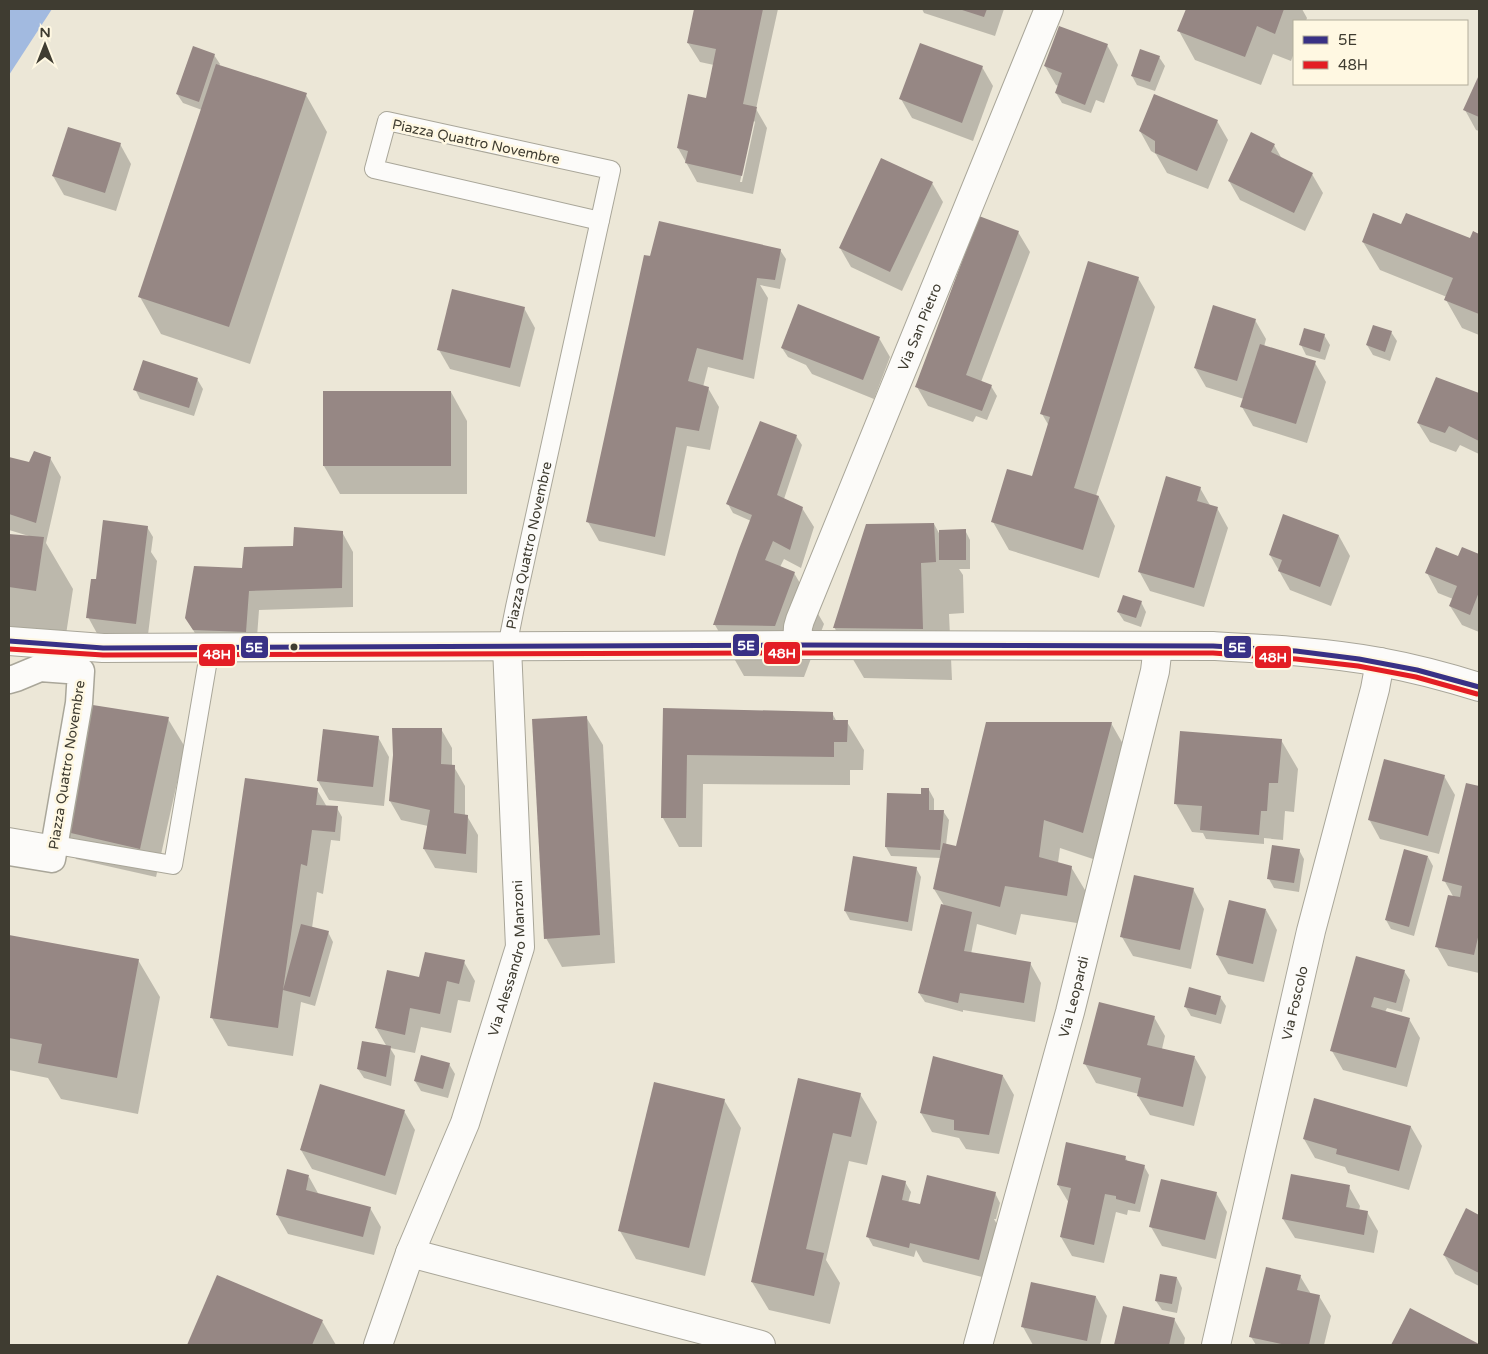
<svg xmlns="http://www.w3.org/2000/svg" width="1488" height="1354" font-family="'Varela Round',sans-serif">
<style>
.water{fill:#a2bae0}
.shadow{fill:#0003;fill-rule:evenodd}
.building{fill:#968784}
.lines{fill:none;stroke-linecap:round;stroke-linejoin:round}
.service-casing{stroke:#a9a699;stroke-width:20}
.pedestrian-casing{stroke:#a9a699;stroke-width:29}
.minor-casing{stroke:#a9a699;stroke-width:30}
.tertiary-casing{stroke:#a9a699;stroke-width:30}
.service{stroke:#fcfbf9;stroke-width:18}
.pedestrian{stroke:#fcfbf9;stroke-width:26}
.minor{stroke:#fcfbf9;stroke-width:28}
.tertiary{stroke:#fcfbf9;stroke-width:28}
.bus-1-casing{stroke:#fff8e2;stroke-width:9}
.bus-2-casing{stroke:#fff8e2;stroke-width:9}
.bus-1{stroke:#393185;stroke-width:5}
.bus-2{stroke:#e31e24;stroke-width:5}
.bus-dot{fill:#3f3c31;stroke:#fff8e2;stroke-width:2}
.labels{text-anchor:middle;dominant-baseline:central;stroke-width:5;stroke-linejoin:round;paint-order:stroke}
.street-label{font-size:14px;fill:#3f3c31;stroke:#fff8e2}
.line-badge{stroke:#fff8e2;stroke-width:2}
.badge-label{font-size:14px;text-anchor:middle;font-weight:bold;fill:#fff}
</style>
<rect width="100%" height="100%" fill="#ece7d7"/>
<polygon class="water" points="9,9 52,9 9,75"/>
<g class="shadow">
<path d="M696 9H778L756 109 767 128 753 194 697 182 678 148 707 99 714 65 700 62 688 43ZM753 120 755 122 742 182H740Z"/>
<polygon points="922,9 1004,9 995,36 924,13"/>
<polygon points="1187,9 1302,9 1307,18 1306,21 1294,21 1294,53 1291,61 1273,54 1261,85 1195,60 1179,31"/>
<polygon points="1107,45 1118,65 1104,103 1096,100 1091,113 1062,103 1056,93 1059,86 1056,85 1045,66"/>
<polygon points="214,55 220,64 219,66 306,95 327,132 250,364 161,334 140,297 202,110 183,103 177,94"/>
<polygon points="1159,57 1165,66 1155,91 1137,85 1132,76"/>
<polygon points="982,67 993,86 973,141 912,118 901,99"/>
<polygon points="1479,78 1479,131 1476,130 1465,110"/>
<polygon points="1217,121 1228,140 1208,189 1167,173 1156,154 1151,151 1140,131"/>
<polygon points="120,144 131,164 116,211 64,195 53,176"/>
<polygon points="1274,145 1282,159 1312,174 1323,193 1305,231 1240,200 1229,181"/>
<polygon points="932,183 943,202 902,291 851,267 840,248"/>
<polygon points="1402,225 1470,240 1473,233 1479,235 1479,335 1462,328 1446,300 1447,297 1380,270 1363,242"/>
<polygon points="1018,232 1030,252 981,382 991,386 997,396 987,420 976,416 973,422 928,406 917,387"/>
<polygon points="780,250 786,259 780,289 760,285 768,298 754,379 708,367 703,387 708,388 719,407 710,450 687,446 665,556 599,541 588,522 645,256"/>
<polygon points="1138,278 1155,307 1096,496 1099,497 1115,526 1099,578 1009,550 993,522 1032,478 1049,426 1042,414"/>
<polygon points="524,308 535,328 520,387 450,369 439,350"/>
<polygon points="1255,320 1266,339 1264,347 1315,363 1326,382 1307,443 1253,426 1242,407 1244,399 1206,387 1195,368"/>
<polygon points="1391,332 1397,341 1390,361 1373,355 1367,345"/>
<polygon points="1324,335 1330,345 1325,360 1306,355 1301,345"/>
<polygon points="879,338 890,357 874,399 812,374 806,365 788,357 782,348"/>
<polygon points="197,379 203,389 194,416 140,399 135,389"/>
<polygon points="1437,379 1479,394 1479,454 1460,445 1456,452 1430,442 1418,423"/>
<polygon points="451,392 467,421 467,494 340,494 324,466"/>
<polygon points="796,436 802,445 784,499 802,508 814,527 801,568 784,559 780,567 794,573 824,624 804,677 744,676 715,625 751,521 733,513 728,504"/>
<polygon points="9,458 30,463 50,458 61,477 46,543 73,589 65,641 9,632 9,536 29,537 29,536 9,530"/>
<polygon points="1200,488 1211,507 1217,508 1228,528 1204,607 1150,591 1139,571"/>
<polygon points="1284,516 1339,536 1350,556 1331,606 1290,590 1270,555"/>
<polygon points="934,524 940,535 965,530 970,540 970,569 959,569 963,575 964,613 949,614 952,680 864,678 834,627"/>
<polygon points="147,527 153,537 151,552 157,561 147,643 99,637 88,617 97,580"/>
<polygon points="342,532 353,552 353,607 259,610 256,651 197,637 186,617 243,569 294,547"/>
<polygon points="1462,548 1479,555 1479,632 1462,625 1450,606 1453,599 1438,593 1427,573 1458,558"/>
<polygon points="1141,602 1146,612 1141,627 1124,621 1118,612"/>
<polygon points="665,709 832,713 837,722 847,722 864,750 863,770 850,770 850,785 703,784 702,847 679,847 663,818"/>
<polygon points="586,717 603,745 615,963 562,967 546,938"/>
<polygon points="168,719 185,747 156,877 76,859 60,830"/>
<polygon points="1111,723 1127,751 1099,861 1060,848 1058,863 1071,867 1088,895 1083,924 1021,914 1016,935 977,924 971,954 1030,963 1041,983 1035,1022 963,1010 963,1012 925,1002 919,993 945,907 934,889 941,858 891,856 886,847 922,795 929,790 934,799 934,811 943,811 949,820 946,845 957,847"/>
<polygon points="441,729 452,748 452,766 454,767 465,786 465,815 467,816 478,835 477,873 435,868 424,849 428,826 401,820 390,801"/>
<polygon points="378,737 389,757 384,806 329,800 318,781"/>
<polygon points="1281,740 1298,769 1294,812 1285,811 1283,840 1264,838 1264,844 1206,839 1203,833 1192,832 1176,804"/>
<polygon points="1444,776 1455,795 1439,854 1380,839 1369,819"/>
<polygon points="1467,784 1479,787 1479,973 1448,966 1437,947 1454,898 1444,880"/>
<polygon points="317,790 327,807 337,808 342,817 340,841 331,840 323,894 317,892 312,928 328,932 333,942 315,1006 301,1002 293,1056 228,1046 212,1018"/>
<polygon points="1299,850 1304,859 1299,892 1274,888 1269,879"/>
<polygon points="1428,857 1433,866 1414,936 1391,929 1386,920"/>
<polygon points="916,868 921,877 912,931 850,920 845,911"/>
<polygon points="1193,889 1204,909 1191,969 1133,956 1122,937"/>
<polygon points="1266,910 1277,930 1264,982 1228,974 1217,955"/>
<polygon points="9,936 138,960 160,997 138,1114 61,1099 48,1078 9,1070"/>
<polygon points="1357,958 1404,971 1410,980 1402,1012 1387,1008 1385,1012 1409,1019 1420,1038 1407,1087 1343,1070 1332,1051"/>
<polygon points="464,962 475,981 470,1002 458,1000 451,1033 421,1027 415,1053 390,1048 395,1056 391,1086 364,1078 358,1069 387,1047 376,1028 420,978"/>
<polygon points="1220,997 1226,1006 1221,1024 1191,1016 1185,1006"/>
<polygon points="1154,1017 1165,1036 1162,1049 1195,1058 1206,1077 1194,1126 1150,1115 1138,1096 1139,1094 1096,1083 1085,1064"/>
<polygon points="449,1064 455,1074 448,1098 421,1091 415,1081"/>
<polygon points="1003,1076 1014,1095 999,1154 966,1149 959,1138 932,1132 921,1113"/>
<polygon points="799,1080 860,1094 877,1122 867,1165 849,1161 826,1260 840,1283 830,1324 769,1310 752,1282"/>
<polygon points="724,1100 741,1128 705,1276 636,1259 620,1231"/>
<polygon points="404,1111 415,1130 396,1195 312,1169 301,1150"/>
<polygon points="1411,1127 1422,1146 1409,1190 1348,1173 1345,1167 1315,1158 1304,1139"/>
<polygon points="1125,1157 1128,1162 1144,1166 1149,1175 1140,1212 1128,1210 1127,1215 1116,1212 1104,1263 1072,1256 1061,1237 1069,1203 1058,1185"/>
<polygon points="309,1177 319,1195 370,1208 381,1227 374,1255 288,1234 277,1215"/>
<polygon points="905,1182 911,1192 908,1203 921,1206 995,1193 1000,1203 996,1219 994,1219 1001,1231 990,1279 923,1262 916,1250 914,1257 873,1246 868,1237"/>
<polygon points="1349,1187 1360,1206 1359,1211 1367,1212 1378,1231 1374,1253 1295,1238 1283,1219"/>
<polygon points="1216,1193 1227,1212 1216,1259 1162,1246 1151,1227"/>
<polygon points="1467,1210 1479,1216 1479,1286 1455,1274 1444,1255"/>
<polygon points="218,1276 322,1321 336,1345 188,1345"/>
<polygon points="1300,1276 1311,1294 1319,1296 1331,1316 1324,1345 1256,1345 1251,1337"/>
<polygon points="1177,1278 1182,1288 1177,1313 1162,1310 1156,1301"/>
<polygon points="1096,1297 1107,1316 1100,1345 1033,1345 1023,1327"/>
<polygon points="1124,1308 1174,1319 1185,1338 1184,1345 1115,1345"/>
<polygon points="1411,1310 1479,1345 1393,1345"/>
</g>
<g class="building">
<polygon points="694,9 763,9 743,104 757,107 742,176 685,163 688,151 677,148 688,94 706,98 716,49 687,43"/>
<polygon points="959,9 987,9 984,17"/>
<polygon points="1186,9 1284,9 1275,34 1257,26 1245,57 1177,31"/>
<polygon points="1059,26 1108,44 1085,105 1055,93 1062,73 1044,66"/>
<polygon points="920,43 983,66 962,123 899,99"/>
<polygon points="193,46 215,54 199,102 176,94"/>
<polygon points="1140,49 1160,56 1150,82 1131,76"/>
<polygon points="216,64 307,93 229,327 138,297"/>
<polygon points="1479,75 1479,117 1463,110"/>
<polygon points="1154,94 1218,120 1197,171 1155,153 1155,141 1139,131"/>
<polygon points="68,127 121,143 105,193 52,176"/>
<polygon points="1251,132 1275,144 1271,152 1313,173 1294,213 1228,181"/>
<polygon points="881,158 933,182 890,272 839,248"/>
<polygon points="1373,213 1401,224 1406,213 1470,238 1473,231 1479,234 1479,314 1444,300 1453,278 1362,242"/>
<polygon points="979,216 1019,231 966,375 992,385 982,411 915,387"/>
<polygon points="659,221 781,249 775,280 757,278 743,360 697,348 688,381 709,387 699,431 676,427 655,537 586,522 644,255 650,256"/>
<polygon points="1088,261 1139,277 1074,488 1099,496 1083,550 991,522 1007,469 1032,476 1050,417 1040,414"/>
<polygon points="452,289 525,307 510,368 437,350"/>
<polygon points="798,304 880,337 863,380 781,348"/>
<polygon points="1213,305 1256,319 1237,381 1194,368"/>
<polygon points="1373,325 1392,331 1385,352 1366,345"/>
<polygon points="1304,328 1325,334 1320,352 1299,345"/>
<polygon points="1260,344 1316,361 1296,424 1240,407"/>
<polygon points="143,360 198,378 189,408 133,390"/>
<polygon points="1436,377 1479,393 1479,441 1449,426 1445,433 1417,423"/>
<rect x="323" y="391" width="128" height="75"/>
<polygon points="760,421 797,435 777,495 803,507 790,550 773,541 765,560 795,572 775,626 713,625 739,549 752,515 726,504"/>
<polygon points="34,451 51,457 36,523 9,514 9,457 29,462"/>
<polygon points="1166,476 1201,487 1197,501 1218,507 1194,588 1138,572"/>
<polygon points="1283,514 1339,535 1320,587 1278,571 1282,560 1269,555"/>
<polygon points="103,520 148,526 136,624 86,618 91,579 96,579"/>
<polygon points="934,523 936,562 921,563 923,629 833,628 866,524"/>
<polygon points="294,527 343,531 342,588 249,591 246,632 193,630 185,618 194,566 242,568 244,547 293,546"/>
<polygon points="966,529 966,560 939,560 939,530"/>
<polygon points="9,534 44,537 36,591 9,587"/>
<polygon points="1436,547 1458,556 1462,547 1479,554 1479,592 1470,615 1449,606 1457,586 1425,573"/>
<polygon points="1123,595 1142,601 1136,618 1117,612"/>
<polygon points="80,703 169,717 140,849 58,830"/>
<polygon points="663,708 833,712 833,720 848,720 847,742 834,742 834,757 687,755 686,818 661,818"/>
<polygon points="587,716 600,935 544,939 532,719"/>
<polygon points="986,722 1112,722 1083,833 1044,820 1039,857 1072,866 1067,896 1005,886 1000,907 933,889 943,843 956,846"/>
<polygon points="392,728 442,728 441,764 455,765 454,813 468,815 466,854 423,849 430,810 389,801 393,755"/>
<polygon points="323,729 379,736 373,787 317,781"/>
<polygon points="1180,731 1282,739 1278,783 1269,783 1267,811 1261,811 1259,835 1200,830 1202,806 1174,804"/>
<polygon points="1384,759 1445,775 1428,836 1368,820"/>
<polygon points="245,778 318,788 316,805 338,806 335,832 312,830 307,866 301,864 283,990 301,924 329,931 310,997 283,990 278,1028 210,1018"/>
<polygon points="1466,783 1479,786 1479,933 1474,955 1435,947 1448,895 1460,897 1462,886 1442,881"/>
<polygon points="921,788 929,788 929,810 944,810 940,850 885,847 887,793 921,794"/>
<polygon points="1272,845 1300,849 1294,883 1267,879"/>
<polygon points="1404,849 1428,856 1409,927 1385,920"/>
<polygon points="853,856 917,867 908,922 844,911"/>
<polygon points="1134,875 1194,888 1180,950 1120,937"/>
<polygon points="1229,900 1266,909 1253,964 1216,955"/>
<polygon points="941,904 972,912 964,951 1031,962 1024,1003 960,993 958,1003 918,993"/>
<polygon points="9,935 139,959 117,1078 38,1063 42,1044 9,1038"/>
<polygon points="425,952 465,960 459,984 447,981 440,1014 410,1008 405,1035 375,1028 387,970 419,977"/>
<polygon points="1356,956 1405,970 1396,1003 1374,997 1371,1007 1410,1018 1396,1068 1330,1051"/>
<polygon points="1189,987 1221,996 1216,1015 1184,1007"/>
<polygon points="1099,1002 1155,1016 1147,1045 1195,1056 1183,1107 1137,1096 1141,1078 1083,1064"/>
<polygon points="362,1041 391,1046 386,1077 357,1069"/>
<polygon points="421,1055 450,1063 443,1089 414,1081"/>
<polygon points="933,1056 1003,1075 989,1135 954,1130 954,1120 920,1113"/>
<polygon points="798,1078 861,1093 851,1137 833,1133 806,1249 824,1253 814,1296 751,1282"/>
<polygon points="654,1082 725,1099 689,1248 618,1231"/>
<polygon points="320,1084 405,1110 385,1176 300,1150"/>
<polygon points="1314,1098 1411,1126 1399,1171 1336,1154 1337,1149 1303,1139"/>
<polygon points="1066,1142 1126,1156 1125,1160 1145,1165 1135,1204 1116,1199 1116,1196 1105,1194 1094,1245 1060,1237 1071,1188 1057,1185"/>
<polygon points="287,1169 309,1175 306,1190 371,1207 363,1237 276,1215"/>
<polygon points="1291,1174 1350,1185 1346,1207 1368,1211 1364,1235 1282,1219"/>
<polygon points="882,1175 906,1181 902,1200 920,1204 927,1175 996,1192 979,1260 910,1243 909,1248 866,1237"/>
<polygon points="1161,1179 1217,1192 1205,1240 1149,1227"/>
<polygon points="1466,1208 1479,1215 1479,1273 1443,1255"/>
<polygon points="1266,1267 1301,1275 1297,1290 1320,1295 1309,1345 1286,1345 1249,1337"/>
<polygon points="1160,1274 1177,1277 1172,1304 1155,1301"/>
<polygon points="217,1275 323,1320 312,1345 187,1345"/>
<polygon points="1031,1282 1096,1296 1087,1341 1021,1327"/>
<polygon points="1123,1306 1175,1318 1169,1345 1114,1345"/>
<polygon points="1410,1308 1479,1344 1479,1345 1391,1345"/>
</g>
<g class="lines">
<g class="service-casing">
<g id="service">
<path id="s1" d="M507 647 515 607 611 170 387 121 374 169 600 221"/>
<polyline points="9,837 173,865 210,648"/>
</g>
</g>
<g class="pedestrian-casing">
<polyline id="pedestrian" points="9,680 16,678 40,668 81,671 79,703 52,859 9,852"/>
</g>
<g class="minor-casing">
<g id="minor">
<path id="s2" d="M797 645 798 627 800 620 1049 9"/>
<polyline points="410,1253 761,1345"/>
<path id="s3" d="M378 1345 410 1253 465 1123 520 947 507 647"/>
<path id="s4" d="M978 1345 1070 1012 1155 671 1158 646"/>
<path id="s5" d="M1216 1345 1311 931 1375 689 1380 662"/>
</g>
</g>
<g class="tertiary-casing">
<path id="tertiary" d="M9 641 103 648 797 645 1213 646C1268 649 1325 652 1380 662 1413 668 1447 677 1479 687"/>
</g>
<use href="#service" class="service"/>
<use href="#pedestrian" class="pedestrian"/>
<use href="#minor" class="minor"/>
<use href="#tertiary" class="tertiary"/>
<g class="bus-1-casing">
<polyline id="bus-1" points="9,641 103,648 797,645 1213,646 1296,651 1359,659 1417,670 1479,687"/>
</g>
<g class="bus-2-casing">
<polyline id="bus-2" points="9,649 103,655 797,653 1213,653 1296,659 1358,666 1416,677 1477,694"/>
</g>
<use href="#bus-1" class="bus-1"/>
<use href="#bus-2" class="bus-2"/>
</g>
<circle class="bus-dot" cx="294" cy="647" r="4.5"/>
<g class="labels">
<g class="street-label">
<text transform="translate(476 142) rotate(12)">Piazza Quattro Novembre</text>
<text stroke="none"><textPath href="#s2" startOffset="342">Via San Pietro</textPath></text>
<text stroke="none"><textPath href="#s1" startOffset="104">Piazza Quattro Novembre</textPath></text>
<text transform="translate(67 765) rotate(-81)">Piazza Quattro Novembre</text>
<text stroke="none"><textPath href="#s3" startOffset="410">Via Alessandro Manzoni</textPath></text>
<text stroke="none"><textPath href="#s4" startOffset="361">Via Leopardi</textPath></text>
<text stroke="none"><textPath href="#s5" startOffset="351">Via Foscolo</textPath></text>
</g>
</g>
<g class="line-badge">
<rect x="732" y="633" width="28" height="24" rx="5" fill="#393185"/>
<rect x="240" y="635" width="29" height="24" rx="5" fill="#393185"/>
<rect x="1223" y="635" width="29" height="24" rx="5" fill="#393185"/>
<rect x="763" y="641" width="38" height="24" rx="5" fill="#e31e24"/>
<rect x="198" y="643" width="38" height="24" rx="5" fill="#e31e24"/>
<rect x="1254" y="645" width="38" height="24" rx="5" fill="#e31e24"/>
</g>
<g class="badge-label">
<text x="746" y="650">5E</text>
<text x="254" y="652">5E</text>
<text x="1237" y="652">5E</text>
<text x="782" y="658">48H</text>
<text x="217" y="659">48H</text>
<text x="1273" y="662">48H</text>
</g>
<rect width="1488" height="1354" fill="none" stroke="#3f3c31" stroke-width="20"/>
<rect x="1293" y="20" width="175" height="65" fill="#fff8e2" stroke="#b2ad9b"/>
<rect x="1303" y="36" width="25" height="8" fill="#393185" stroke="#b2ad9b"/>
<text x="1338" y="45" font-size="15" fill="#3f3c31">5E</text>
<rect x="1303" y="61" width="25" height="8" fill="#e31e24" stroke="#b2ad9b"/>
<text x="1338" y="70" font-size="15" fill="#3f3c31">48H</text>
<g transform="translate(45 45)" stroke="#fff8e2" stroke-width="4" paint-order="stroke">
<path d="M0-4L9 19L0 12L-9 19Z" fill="#3f3c31"/>
<text y="-8" font-size="14" font-weight="bold" text-anchor="middle" fill="#3f3c31">N</text>
</g>
</svg>
